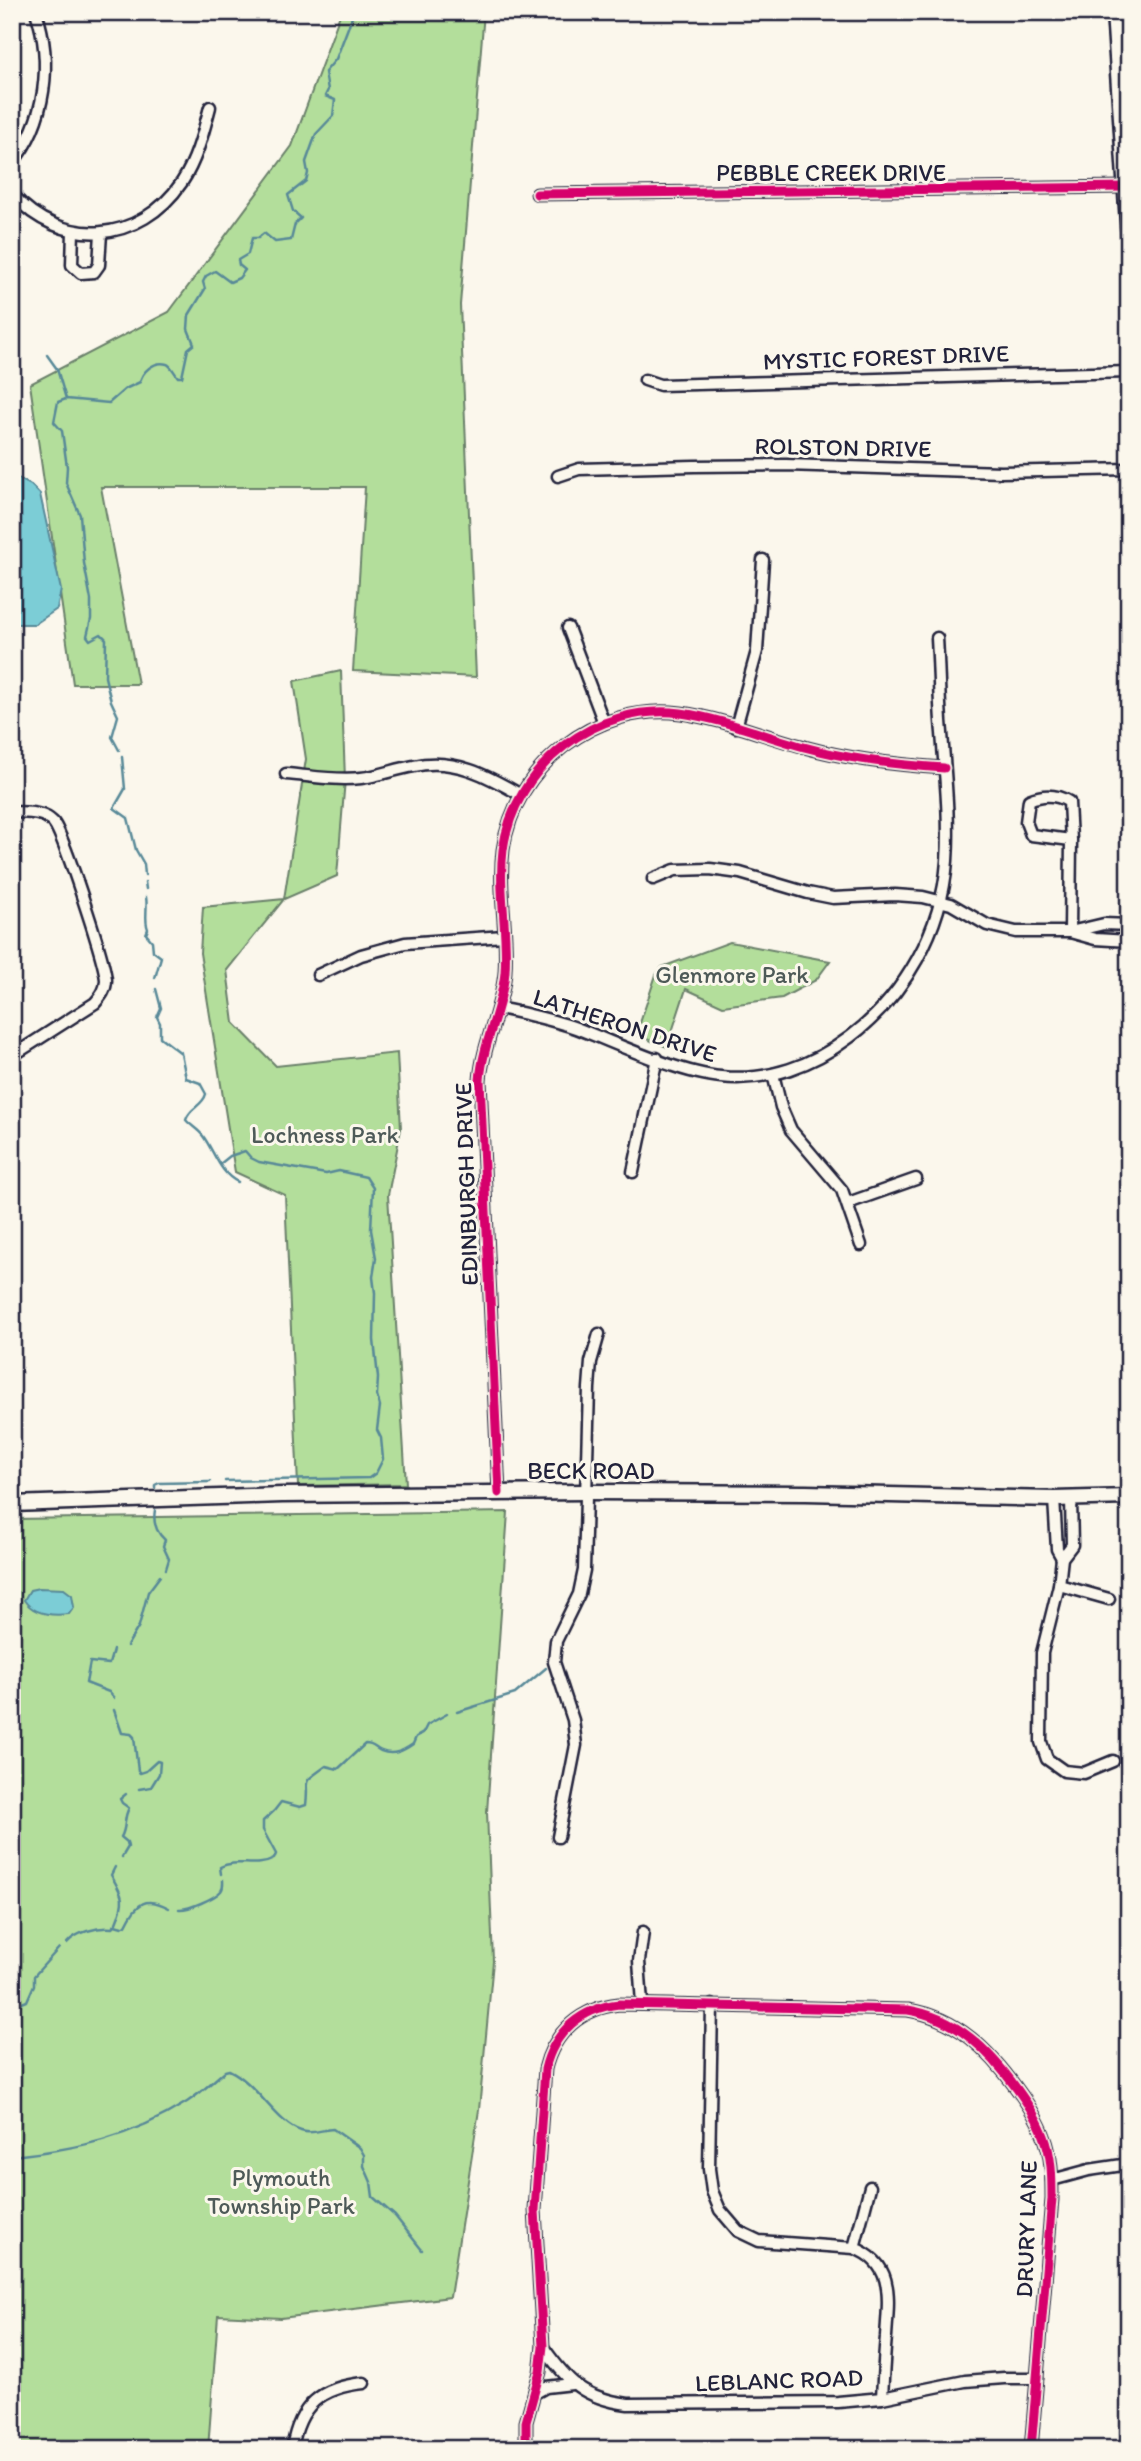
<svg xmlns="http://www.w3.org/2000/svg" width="1141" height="2461" font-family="Itim,sans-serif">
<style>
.green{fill:#b3de9b;stroke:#6a806b;stroke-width:2}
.water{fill:#7ccdd6;stroke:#588998;stroke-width:2}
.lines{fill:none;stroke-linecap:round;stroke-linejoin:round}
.stream{stroke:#588998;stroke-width:2.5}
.minor-casing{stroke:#22223b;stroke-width:15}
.secondary-casing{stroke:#22223b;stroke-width:19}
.minor{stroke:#fbf7ec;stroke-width:10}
.secondary{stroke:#fbf7ec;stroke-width:14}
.cycleway-casing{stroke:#fbf7ec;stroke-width:13}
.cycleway{stroke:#d6006c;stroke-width:9}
.labels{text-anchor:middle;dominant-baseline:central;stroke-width:6;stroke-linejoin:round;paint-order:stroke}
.street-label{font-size:24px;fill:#22223b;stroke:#fbf7ec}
.park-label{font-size:24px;fill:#4e5a58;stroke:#fbf7ec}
</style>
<rect width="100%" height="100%" fill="#fbf7ec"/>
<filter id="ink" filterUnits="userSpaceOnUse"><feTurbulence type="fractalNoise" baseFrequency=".0143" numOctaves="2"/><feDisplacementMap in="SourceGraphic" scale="14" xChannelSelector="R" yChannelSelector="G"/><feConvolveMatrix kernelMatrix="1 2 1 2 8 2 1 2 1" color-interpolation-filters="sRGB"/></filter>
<g filter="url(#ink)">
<g class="green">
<polygon points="341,12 484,12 460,305 476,677 353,671 365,487 101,487 138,684 73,684 30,384 169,312 292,146"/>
<polygon points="341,671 345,779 337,876 284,899 227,970 234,1023 276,1066 397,1053 401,1129 388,1195 406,1484 298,1486 285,1195 235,1172 200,953 203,907 284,899 306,759 294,681"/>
<polygon points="730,942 830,961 816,980 782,998 723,1006 686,989 667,1047 636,1035 656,975 662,967"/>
<polygon points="508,1512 487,1812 493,1961 479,2110 450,2297 281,2318 218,2315 208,2449 12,2449 12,1519"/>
</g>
<g class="water">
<polygon points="12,475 31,485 40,494 61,590 57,609 35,624 12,624"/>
<path d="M39 1588 64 1589 72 1595 74 1607 69 1614C52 1616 33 1614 24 1600L30 1590Z"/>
</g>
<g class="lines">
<g class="stream">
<polyline points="47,355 57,369 66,399"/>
<path d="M119 750 112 737 118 716 111 701 105 677 106 639 101 634 90 640 87 636 91 619V600L84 563 80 515 66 483 67 467 62 431 54 422 58 402 66 399 109 403 125 389 140 382C142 372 154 360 167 364 171 365 175 374 178 377H182L188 349 194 344 188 329 189 315 205 289 203 282 206 276 215 271 230 282 239 278 245 270 239 265 238 260 248 254 252 238H258L264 233 275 242 291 240 295 224 301 218 293 211 288 195 306 181 308 173 306 162 316 134 333 116 335 100 325 96 328 90 325 72 336 59 354 12"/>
<polyline points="122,757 125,789 114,808 128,818 136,850 144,864 145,875"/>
<polyline points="145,882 146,889"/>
<path d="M146 897C148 908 144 920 148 929L146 934 152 941 153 951 161 957 155 978"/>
<path d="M156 989 161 1008 157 1017 160 1023V1037L181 1053 186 1078 200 1083 206 1094C203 1106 189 1108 186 1120 191 1126 198 1129 203 1136 214 1151 220 1174 238 1182"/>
<polyline points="220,1164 230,1156 245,1151 251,1158 259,1162 326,1174 339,1171 366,1177 373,1188 371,1230 376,1258 373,1277 375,1293 374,1340 378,1378 377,1395 380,1406 377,1430 381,1438 383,1459 376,1473 369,1478 225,1481"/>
<polyline points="155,1488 155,1485 159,1483 210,1482"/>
<path d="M155 1510C153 1521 156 1532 165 1540L163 1546 169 1559 166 1569"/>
<polyline points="127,1646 139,1626 148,1592 160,1576"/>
<polyline points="113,1650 109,1664 90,1662 86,1683 109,1692 114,1698"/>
<polyline points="114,1710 122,1733 131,1734 134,1737 138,1771 140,1773 146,1771 157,1761 160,1762 159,1774 151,1787 139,1789"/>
<polyline points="457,1712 515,1694 546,1668"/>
<path d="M122 1857 128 1847 127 1842 121 1837C127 1827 123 1818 129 1808L122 1803 120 1799 126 1794"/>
<path d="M115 1867 111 1875C123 1896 126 1899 116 1923"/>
<path d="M221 1874 220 1867C237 1858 256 1869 274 1859L276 1854 263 1830V1821L274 1811 281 1802 300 1807 306 1805C310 1775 298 1787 326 1766L338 1769 365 1744C374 1744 374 1748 381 1751 393 1756 403 1751 413 1744L416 1737 423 1733 427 1725 447 1714"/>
<path d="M179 1909C188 1910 215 1898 221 1891 224 1887 223 1884 223 1880"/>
<path d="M67 1943C76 1932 97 1927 112 1928L115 1925 122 1927 126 1925C137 1902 146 1896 169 1908"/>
<polyline points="12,2007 27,2001 34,1985 34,1976 59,1948"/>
<polyline points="12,2026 14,2029"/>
<polyline points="14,2037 13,2056 17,2077"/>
<polyline points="12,2137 16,2125"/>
<path d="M12 2156C78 2149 130 2138 187 2102 201 2093 213 2081 225 2071L229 2070C257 2083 276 2123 301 2131 312 2135 323 2129 333 2129L360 2148 364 2155V2166L371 2182 373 2197 395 2216 422 2250"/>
</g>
<g class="minor-casing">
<g id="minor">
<path d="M12 163C46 122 53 62 36 12"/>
<path d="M12 194C62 250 140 244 182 182 197 159 203 133 210 107"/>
<polyline points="537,194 1126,187"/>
<polyline points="73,231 72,265 81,273 94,272 99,265 101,233"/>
<polyline points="645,380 660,385 1129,372"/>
<polyline points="558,476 579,469 694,466 786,465 1001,472 1129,469"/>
<polyline points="568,628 604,723"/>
<polyline points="736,727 757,651 763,560"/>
<path d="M286 774C311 776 336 781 361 778 379 776 396 769 414 766 454 757 488 776 521 795"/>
<path d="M12 812C26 813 42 811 53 822 63 833 105 962 106 980 106 990 101 996 95 1003L12 1056"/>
<polyline points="653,879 675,870 710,869 740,873 808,893 833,898 895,895 923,897 951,904 987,925 1016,932 1070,932 1104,924 1129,925"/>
<path d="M1070 932 1071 840 1069 802C1056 794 1043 794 1029 800L1026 822 1031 835 1071 840"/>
<polyline points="1070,932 1095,939 1129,941"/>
<polyline points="318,975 361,955 405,943 504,936"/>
<path d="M499 1008C525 1014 551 1019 576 1028 618 1044 678 1073 721 1077 768 1082 813 1065 850 1037 905 996 942 929 947 861 950 819 945 775 942 733 939 702 939 670 937 638"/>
<polyline points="773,1074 781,1107 791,1130 842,1190 861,1245"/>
<polyline points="633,1172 657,1058"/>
<polyline points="848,1203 916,1179"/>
<path d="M499 1493 480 1080C483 1042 502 1009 505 972 508 931 498 890 503 850 514 766 596 702 681 713 724 719 766 737 808 748 852 760 899 765 944 768"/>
<polyline points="1054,1499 1057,1549 1062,1558"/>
<polyline points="1071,1499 1072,1545 1062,1558 1059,1585 1042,1653 1041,1742 1047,1759 1064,1771 1084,1773 1113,1761"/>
<polyline points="1059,1585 1109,1599"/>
<polyline points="558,1837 576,1745 573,1720 554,1662 556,1641 579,1594 584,1570 589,1388 591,1362 599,1334"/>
<polyline points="642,2004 639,1961 643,1932"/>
<path d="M712 2005 709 2169 712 2191 720 2210 738 2231 759 2241 854 2248C896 2264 888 2301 886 2337 884 2357 883 2378 882 2398"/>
<polyline points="1052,2180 1089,2170 1129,2164"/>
<polyline points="854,2248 870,2187"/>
<path d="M543 2347C568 2382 583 2398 628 2404L838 2402 882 2398 965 2381 1004 2378H1037"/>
<polyline points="535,2393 546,2387 572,2384"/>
<path d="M292 2449C299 2405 321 2387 364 2383"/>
<path d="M526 2449V2422L540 2372 543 2346 535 2210 545 2069C554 2031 582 2008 619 2004L908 2010C957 2018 989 2050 1017 2089 1028 2104 1038 2119 1044 2136 1052 2156 1052 2178 1052 2199L1031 2449"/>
</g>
</g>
<g class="secondary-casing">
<g id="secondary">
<polyline points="1114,12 1129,239"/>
<polyline points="12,1504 282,1495 586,1492 806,1493 1054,1499 1129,1497"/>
</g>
</g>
<use href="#minor" class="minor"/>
<use href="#secondary" class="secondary"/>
<g class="cycleway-casing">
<g id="cycleway">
<polyline points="537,194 1126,187"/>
<path d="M499 1493 480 1080C483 1042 502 1009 505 972 508 931 498 890 503 850 514 766 596 702 681 713 724 719 766 737 808 748 852 760 899 765 944 768"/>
<path d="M526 2449V2422L540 2372 543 2346 535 2210 545 2069C554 2031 582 2008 619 2004L908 2010C957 2018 989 2050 1017 2089 1028 2104 1038 2119 1044 2136 1052 2156 1052 2178 1052 2199L1031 2449"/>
</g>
</g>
<use href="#cycleway" class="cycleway"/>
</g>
</g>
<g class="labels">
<g class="street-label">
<text x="831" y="172">PEBBLE CREEK DRIVE</text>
<text transform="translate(886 357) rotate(-2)">MYSTIC FOREST DRIVE</text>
<text transform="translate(843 447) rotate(1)">ROLSTON DRIVE</text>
<text transform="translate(625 1025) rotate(18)">LATHERON DRIVE</text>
<text transform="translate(466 1184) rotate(-92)">EDINBURGH DRIVE</text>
<text x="591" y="1470">BECK ROAD</text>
<text transform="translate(1026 2229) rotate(-88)">DRURY LANE</text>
<text transform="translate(779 2380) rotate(-2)">LEBLANC ROAD</text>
</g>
<g class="park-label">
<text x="732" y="974">Glenmore Park</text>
<text x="325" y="1134">Lochness Park</text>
<text x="281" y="2177">Plymouth<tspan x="281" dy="28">Township Park</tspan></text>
</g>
</g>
<rect width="1141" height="2461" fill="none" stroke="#fbf7ec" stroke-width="42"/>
<rect x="21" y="21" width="1099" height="2419" fill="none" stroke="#22223b" stroke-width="2.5" filter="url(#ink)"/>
</svg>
